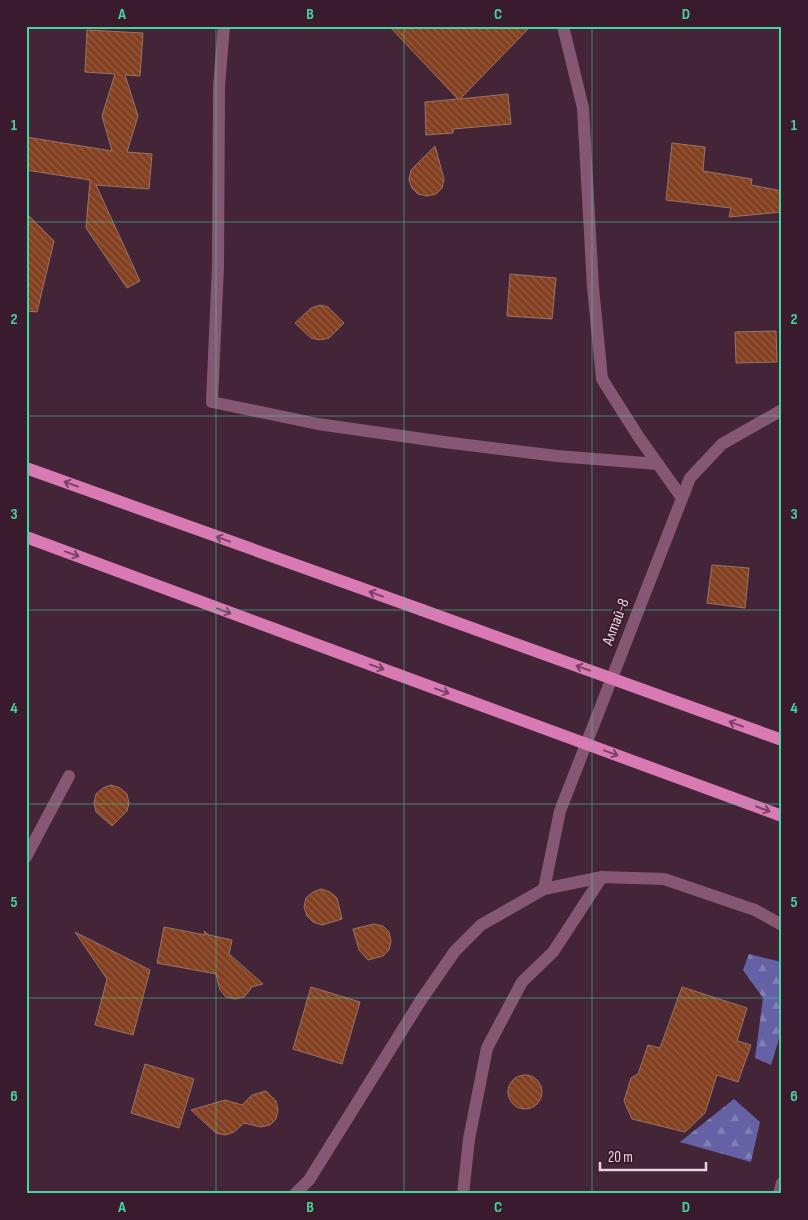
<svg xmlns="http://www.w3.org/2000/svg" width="808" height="1220" font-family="'Sofia Sans Condensed',sans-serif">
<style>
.forest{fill:url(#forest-firs)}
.building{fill:url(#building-back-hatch);stroke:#9a7464}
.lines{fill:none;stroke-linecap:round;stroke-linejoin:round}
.minor{stroke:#865773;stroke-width:12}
.major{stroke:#da7ab5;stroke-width:12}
.major-bridge{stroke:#da7ab5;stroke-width:12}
.oneway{stroke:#794163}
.grid{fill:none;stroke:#47d49e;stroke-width:1;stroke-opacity:0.55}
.labels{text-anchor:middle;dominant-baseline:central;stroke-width:4;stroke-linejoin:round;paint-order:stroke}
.street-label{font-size:16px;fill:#e9d4df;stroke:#391b2d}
.neatline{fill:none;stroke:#47d49e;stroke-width:2}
.grid-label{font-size:16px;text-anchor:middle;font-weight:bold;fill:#47d49e}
</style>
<defs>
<pattern id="forest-firs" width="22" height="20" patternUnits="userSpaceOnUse" patternTransform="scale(1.25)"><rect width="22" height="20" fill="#6462a4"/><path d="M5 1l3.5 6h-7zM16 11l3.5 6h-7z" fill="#827fb4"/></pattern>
<pattern id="building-back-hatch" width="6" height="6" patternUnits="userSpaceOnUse" patternTransform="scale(1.25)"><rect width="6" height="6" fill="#834021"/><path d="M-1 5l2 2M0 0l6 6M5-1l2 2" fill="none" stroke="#955b41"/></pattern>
</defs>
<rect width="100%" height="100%" fill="#432537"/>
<g class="forest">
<polygon points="749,954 782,962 782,1029 771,1065 755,1058 763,998 743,970"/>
<polygon points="734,1099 760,1122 751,1162 680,1142"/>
</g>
<g class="building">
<polygon points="389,26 531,26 460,99 508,94 511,124 453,129 453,133 426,135 425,102 458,99"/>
<polygon points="87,30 143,33 140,76 125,75 138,116 127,152 152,154 149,189 96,185 140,281 127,288 86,228 90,180 26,170 26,137 112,151 102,116 115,74 85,72"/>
<polygon points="672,143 705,147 703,171 752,179 751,185 782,191 782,212 729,217 731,208 666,200"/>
<polygon points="435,146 444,179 442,188 436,194 427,196 418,194 412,188 409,180 411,170"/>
<polygon points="26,213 54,241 37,312 26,311"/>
<polygon points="510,274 556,278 552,319 507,316"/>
<polygon points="320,305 328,307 344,323 329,338 320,340 311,338 295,323 311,308"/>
<polygon points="776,331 777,362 736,363 735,332"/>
<polygon points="712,565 749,568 745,608 707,603"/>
<polygon points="111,785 120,788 127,794 129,803 127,811 112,826 96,812 94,803 96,794 103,788"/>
<polygon points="321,889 330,892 337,898 342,919 322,925 313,922 307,916 304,907 306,898 313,892"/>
<polygon points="374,924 383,926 389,932 391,941 389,950 383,956 368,960 359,950 353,929"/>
<polygon points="164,927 205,935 204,931 209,935 232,940 229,954 263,984 251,987 250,990 244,997 235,999 226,997 220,990 216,974 157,963"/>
<polygon points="75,932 150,970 133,1035 95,1025 107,979"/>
<polygon points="311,987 360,1002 342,1064 293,1049"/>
<polygon points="682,987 747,1008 737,1041 751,1045 738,1082 717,1075 705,1113 685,1132 632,1119 624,1101 631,1078 638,1074 648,1045 660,1048"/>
<polygon points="145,1064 194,1079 179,1128 131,1113"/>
<circle cx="525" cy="1092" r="17"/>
<polygon points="266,1091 276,1101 278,1110 276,1119 270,1125 261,1127 244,1123 234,1132 225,1135 216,1133 191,1110 225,1100 242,1105 252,1095"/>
</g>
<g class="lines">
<g class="minor">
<polyline points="224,26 219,86 218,266 212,402 318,424 444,442 557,456 658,464"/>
<polyline points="563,26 583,108 593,287 602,379 638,436 682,498"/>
<polyline points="26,857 69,776"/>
<polyline points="544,889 560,811 690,478 722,444 782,410"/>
<polyline points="295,1194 309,1180 421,1000 455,951 481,925 544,889 602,877 664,879 755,910 782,925"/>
<polyline points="463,1194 469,1139 487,1048 522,982 553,952 602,877"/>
<polyline points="779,1194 782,1183"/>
</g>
<g class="major">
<polyline points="26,468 422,610"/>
<polyline points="26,537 396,674"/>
</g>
<g class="major-bridge">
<polyline points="422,610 782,740"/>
<polyline points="396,674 782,816"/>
</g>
</g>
<defs><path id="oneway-shaft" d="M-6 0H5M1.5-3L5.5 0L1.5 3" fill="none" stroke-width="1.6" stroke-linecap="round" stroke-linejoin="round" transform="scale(1.25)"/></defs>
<g class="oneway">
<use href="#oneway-shaft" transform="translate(71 484) rotate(-160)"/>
<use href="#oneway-shaft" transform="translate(223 539) rotate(-160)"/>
<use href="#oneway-shaft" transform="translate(72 554) rotate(20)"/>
<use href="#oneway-shaft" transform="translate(376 594) rotate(-160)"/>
<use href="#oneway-shaft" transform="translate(224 611) rotate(20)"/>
<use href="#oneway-shaft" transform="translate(377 667) rotate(20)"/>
<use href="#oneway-shaft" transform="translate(583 668) rotate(-160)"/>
<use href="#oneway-shaft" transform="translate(442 691) rotate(20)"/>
<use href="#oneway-shaft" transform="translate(736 724) rotate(-160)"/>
<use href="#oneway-shaft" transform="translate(611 753) rotate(20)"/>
<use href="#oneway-shaft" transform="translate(763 809) rotate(20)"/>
</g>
<path class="grid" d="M216 26V1194M404 26V1194M592 26V1194M26 222H782M26 416H782M26 610H782M26 804H782M26 998H782"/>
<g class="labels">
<g class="street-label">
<text transform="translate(616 622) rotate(-69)">Алтай-8</text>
</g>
</g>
<rect width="808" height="1220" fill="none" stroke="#391b2d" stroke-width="55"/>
<path d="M600 1162v8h106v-8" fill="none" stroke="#e9d4df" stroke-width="2.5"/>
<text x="608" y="1162" font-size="15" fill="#e9d4df" stroke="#391b2d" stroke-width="4" paint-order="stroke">20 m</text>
<rect x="28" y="28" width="752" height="1164" class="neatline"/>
<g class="grid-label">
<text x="122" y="19">A</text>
<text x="310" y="19">B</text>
<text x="498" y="19">C</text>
<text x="686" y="19">D</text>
<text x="14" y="130">1</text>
<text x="794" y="130">1</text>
<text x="14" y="324">2</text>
<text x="794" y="324">2</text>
<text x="14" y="519">3</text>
<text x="794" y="519">3</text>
<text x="14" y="713">4</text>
<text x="794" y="713">4</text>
<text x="14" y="907">5</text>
<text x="794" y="907">5</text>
<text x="14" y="1101">6</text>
<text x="794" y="1101">6</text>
<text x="122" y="1212">A</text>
<text x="310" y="1212">B</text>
<text x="498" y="1212">C</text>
<text x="686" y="1212">D</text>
</g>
</svg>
